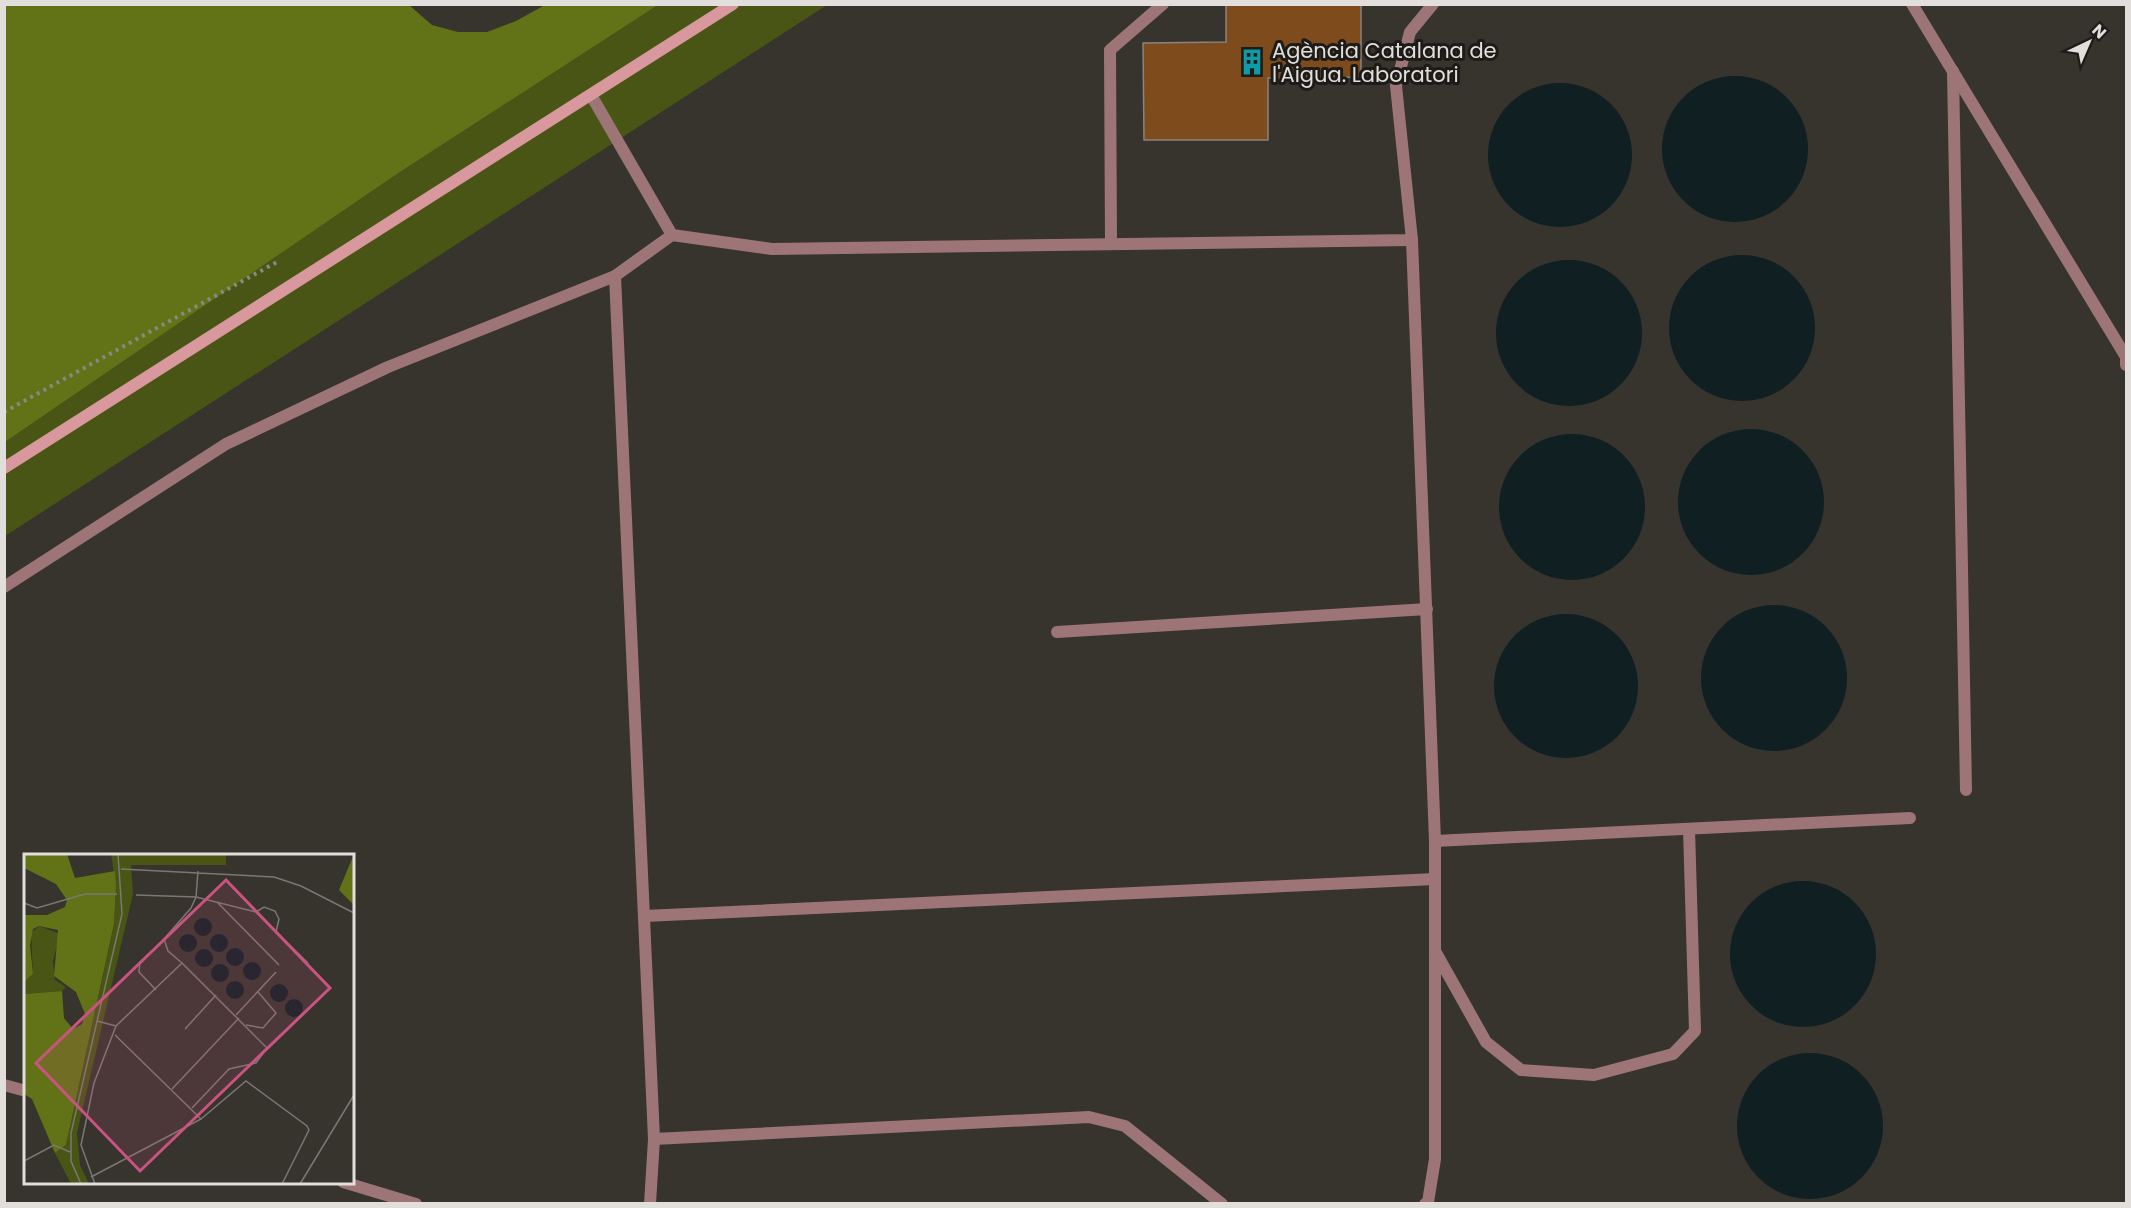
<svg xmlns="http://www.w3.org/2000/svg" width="2131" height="1208" font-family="Poppins,sans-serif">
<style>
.green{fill:#495514}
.forest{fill:#627216}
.water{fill:#0f1f22}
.building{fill:#7e4b1d;stroke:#8a837e;stroke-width:1.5}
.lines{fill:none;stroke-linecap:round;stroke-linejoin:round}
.path{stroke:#8b8883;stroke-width:4;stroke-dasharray:3 4.5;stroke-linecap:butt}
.lane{stroke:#9d7577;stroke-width:12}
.secondary{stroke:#d8989d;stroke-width:12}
.labels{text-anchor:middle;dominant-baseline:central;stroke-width:6;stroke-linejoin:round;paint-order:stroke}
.poi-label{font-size:21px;fill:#e1dedb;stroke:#1d1b18;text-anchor:start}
.inset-road{fill:none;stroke:#7b7773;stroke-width:1.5}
.view{fill:#cb5381;fill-opacity:0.15;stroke:#cb5381;stroke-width:3}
.inset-edge{fill:none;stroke:#e1dedb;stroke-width:3}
</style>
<rect width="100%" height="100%" fill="#37332d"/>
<polygon class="green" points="658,5 827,5 5,536 5,442 397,174"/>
<polygon class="forest" points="5,4 409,5 432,25 458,32 487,32 516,21 545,5 658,5 397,174 5,442"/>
<g class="water">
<circle cx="1735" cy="149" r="73"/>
<circle cx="1560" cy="155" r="72"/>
<circle cx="1742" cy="328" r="73"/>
<circle cx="1569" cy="333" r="73"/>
<circle cx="1751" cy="502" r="73"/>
<circle cx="1572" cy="507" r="73"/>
<circle cx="1774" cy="678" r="73"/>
<circle cx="1566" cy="686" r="72"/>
<circle cx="1803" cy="954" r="73"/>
<circle cx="1810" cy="1126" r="73"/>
</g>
<polygon class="building" points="1226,4 1361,4 1361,77 1268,78 1268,140 1144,140 1143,43 1226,42"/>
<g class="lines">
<polyline class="path" points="4,412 277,262"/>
<g class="lane">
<polyline points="1912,4 2126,357 2126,365"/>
<polyline points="1953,71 1966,790"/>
<polyline points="591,95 672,235"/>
<polyline points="1412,240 1435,841 1435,1159 1428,1202 1425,1204"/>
<polyline points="1111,244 1110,50 1163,4"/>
<polyline points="615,276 654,1139 650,1204"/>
<polyline points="4,587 226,444 388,367 615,276 672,235 772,249 1412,240 1396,86 1410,32 1433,4"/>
<polyline points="1057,632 1427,609"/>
<polyline points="1435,841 1910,818"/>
<polyline points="644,916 1435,879"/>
<polyline points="1435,951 1486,1042 1521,1070 1594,1075 1673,1054 1695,1031 1689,829"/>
<polyline points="4,1085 26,1091"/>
<polyline points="654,1139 1089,1117 1125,1126 1222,1204"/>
<polyline points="343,1182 416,1204"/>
</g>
<polyline class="secondary" points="4,468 733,4"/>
</g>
<defs>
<g id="building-bare" transform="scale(2.07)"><path d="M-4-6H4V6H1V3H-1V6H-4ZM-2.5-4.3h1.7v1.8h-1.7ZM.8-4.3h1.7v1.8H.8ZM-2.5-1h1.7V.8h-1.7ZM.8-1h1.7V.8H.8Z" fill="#0f9aa8" stroke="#1d1b18" stroke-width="2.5" paint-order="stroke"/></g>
</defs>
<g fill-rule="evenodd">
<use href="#building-bare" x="1252" y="62"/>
</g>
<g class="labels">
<g class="poi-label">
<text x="1272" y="50">Agència Catalana de<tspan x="1272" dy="24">l'Aigua. Laboratori</tspan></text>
</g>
</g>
<g transform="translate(24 854)">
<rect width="330" height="330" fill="#37332d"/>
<path d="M87 0H202V11H107L109 40 53 279 56 311 65 330H47L31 299 42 291 90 71 92 33ZM15 72 36 80 29 107 31 126 42 133 38 137 0 140V128L9 120 7 79Z" fill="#495514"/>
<path d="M0 0H43L51 24 91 17 92 33 90 70 42 291 31 299 8 245 0 240V140L38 137 40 164 49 175 58 170 61 160 52 138 30 122 34 76 15 72 9 75 6 91 9 120 0 128V61H23L41 53 43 46 32 30 0 14ZM330 0V51L315 36Z" fill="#627216"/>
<path d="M170 73a9 9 0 1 1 18 0a9 9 0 1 1-18 0ZM186 89a9 9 0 1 1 18 0a9 9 0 1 1-18 0ZM155 89a9 9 0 1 1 18 0a9 9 0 1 1-18 0ZM202 103a9 9 0 1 1 18 0a9 9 0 1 1-18 0ZM171 104a9 9 0 1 1 18 0a9 9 0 1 1-18 0ZM219 117a9 9 0 1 1 18 0a9 9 0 1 1-18 0ZM187 119a9 9 0 1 1 18 0a9 9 0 1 1-18 0ZM202 136a9 9 0 1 1 18 0a9 9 0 1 1-18 0ZM246 139a9 9 0 1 1 18 0a9 9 0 1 1-18 0ZM261 154a9 9 0 1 1 18 0a9 9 0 1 1-18 0Z" fill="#0f1f22"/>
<path class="inset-road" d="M97 15 250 23 277 32 330 59M112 41 172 43 232 58 284 109M193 48 255 111M0 49 13 54 61 40H93M232 58 240 53 251 57 255 65 252 78M116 107 115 118 132 136M158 109 243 194 232 209 205 215 168 254M212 161 252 118M73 167 92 172M222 171 239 174 252 159 234 138M161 175 192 141M148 235 215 164M177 265 222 227 283 272 285 276 258 330M0 307 30 291 46 298M67 323 177 265 91 181M57 330 47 307V279L98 60 94 0M71 330 57 291 70 229 92 172 158 109 144 97 140 85 167 54 172 43 174 17M276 330 330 241"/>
<path class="view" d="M202 26 306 134 116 317 12 209Z"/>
<rect width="330" height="330" class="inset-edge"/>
</g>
<rect width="2131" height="1208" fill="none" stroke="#e1dedb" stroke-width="12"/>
<g transform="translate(2089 42) rotate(44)" stroke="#1d1b18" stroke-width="4.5" paint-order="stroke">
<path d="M0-4.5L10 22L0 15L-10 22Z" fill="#e1dedb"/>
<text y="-9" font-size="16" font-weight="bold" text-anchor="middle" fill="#e1dedb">N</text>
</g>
</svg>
